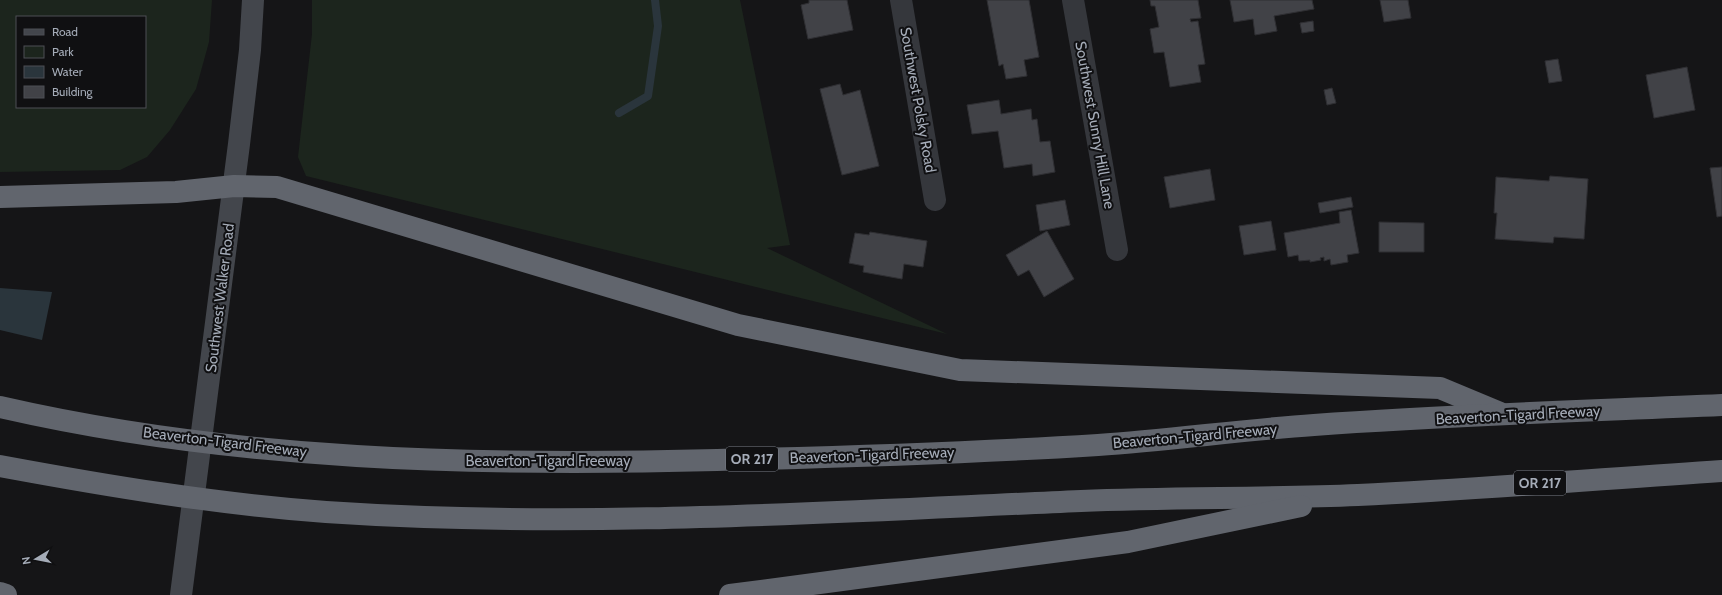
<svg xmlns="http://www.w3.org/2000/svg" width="1722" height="595" font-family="Cabin,sans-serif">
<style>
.green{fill:#1c251d;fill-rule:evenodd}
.water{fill:#2a353c}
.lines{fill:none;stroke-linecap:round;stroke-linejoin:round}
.stream{stroke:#2a353c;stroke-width:8}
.building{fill:#414247;stroke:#2f2f33}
.street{stroke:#35373c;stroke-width:22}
.secondary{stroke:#43464c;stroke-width:22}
.highway{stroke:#61656d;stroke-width:22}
.labels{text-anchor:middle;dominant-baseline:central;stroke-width:4;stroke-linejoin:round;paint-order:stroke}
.shield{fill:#101012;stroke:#787d86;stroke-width:1}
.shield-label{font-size:14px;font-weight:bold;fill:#a5acb8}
.street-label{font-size:15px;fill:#a5acb8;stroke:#101012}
</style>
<rect width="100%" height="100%" fill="#151517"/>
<g class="green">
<path d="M0 0H212L209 42 196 89 170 130 147 157 120 170 0 172ZM17 17H145V107H17Z"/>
<polygon points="312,0 740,0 790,245 767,248 947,334 306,176 298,157 312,34"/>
</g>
<polygon class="water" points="0,288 52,292 42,340 0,330"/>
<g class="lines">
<polyline class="stream" points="619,113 648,96 658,26 655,0"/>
</g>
<g class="building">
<polygon points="809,0 847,0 853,30 808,39 801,5 809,3"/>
<polygon points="987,0 1029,0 1039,57 1024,60 1027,76 1006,79 1003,64 999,66"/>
<polygon points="1150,0 1198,0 1201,18 1190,19 1191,22 1198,21 1205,64 1198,65 1201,82 1170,87 1164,52 1154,53 1150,29 1159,27 1155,6 1151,6"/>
<polygon points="1230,0 1312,0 1314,9 1274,16 1277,31 1255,35 1253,19 1234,22"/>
<polygon points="1380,0 1408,0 1411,18 1384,22"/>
<polygon points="1313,21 1314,31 1302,33 1300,23"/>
<polygon points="1558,59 1562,81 1549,83 1545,61"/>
<polygon points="1687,67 1695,110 1654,118 1646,75"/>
<polygon points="840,84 843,95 860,90 879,166 842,175 820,89"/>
<polygon points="1332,88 1336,103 1327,105 1324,90"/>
<polygon points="999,100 1001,114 1031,109 1032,120 1037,119 1040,142 1050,141 1055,172 1033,176 1032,164 1004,168 998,131 972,134 967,105"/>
<polygon points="1722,167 1722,216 1717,217 1710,168"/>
<polygon points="1210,169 1215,200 1170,208 1164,177"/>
<polygon points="1550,176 1588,179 1584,239 1554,237 1553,243 1495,239 1497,213 1494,213 1496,177 1549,181"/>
<polygon points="1351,197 1353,207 1320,213 1318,203"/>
<polygon points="1065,200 1070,225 1040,231 1036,205"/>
<polygon points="1351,210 1359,253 1347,255 1348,262 1331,265 1330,259 1324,261 1324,257 1320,258 1321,260 1310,262 1310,260 1299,261 1298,255 1288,257 1284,233 1340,223 1339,212"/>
<polygon points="1271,221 1276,250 1244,255 1239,226"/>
<polygon points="1379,222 1424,223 1424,252 1379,252"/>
<polygon points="1047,231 1074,279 1044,297 1029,270 1018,276 1006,255"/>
<polygon points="870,232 927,241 923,267 904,264 902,279 863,272 864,266 849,263 855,233 869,235"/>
</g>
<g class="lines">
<g class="street">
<polyline points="901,0 935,200"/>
<polyline points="1073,0 1117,250"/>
</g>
<polyline class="secondary" points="181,595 239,144 250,50 253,0"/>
<g class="highway">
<polyline points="0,197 176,192 234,186 277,187 738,325 960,370 1440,388 1500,413"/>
<path d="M0 407C235 461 477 466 717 460 844 457 971 453 1098 445 1170 440 1242 430 1314 425 1450 415 1586 411 1722 405"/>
<path d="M0 466C108 486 216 504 326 512 578 529 829 512 1081 501 1173 497 1266 499 1358 495 1480 489 1601 479 1722 471"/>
<polyline points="0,593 6,595"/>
<polyline points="730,595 1128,542 1301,506"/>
</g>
</g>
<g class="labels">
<g class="shield">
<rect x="726" y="447" width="52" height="24" rx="3"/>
<rect x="1514" y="471" width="52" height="24" rx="3"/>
</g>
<g class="shield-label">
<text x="752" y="459">OR 217</text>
<text x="1540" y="483">OR 217</text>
</g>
<g class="street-label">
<text transform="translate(918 100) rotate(80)">Southwest Polsky Road</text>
<text transform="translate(1095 125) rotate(80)">Southwest Sunny Hill Lane</text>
<text transform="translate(220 298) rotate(-83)">Southwest Walker Road</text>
<text transform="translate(1518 415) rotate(-3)">Beaverton-Tigard Freeway</text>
<text transform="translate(1195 436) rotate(-5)">Beaverton-Tigard Freeway</text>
<text transform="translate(225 442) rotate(7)">Beaverton-Tigard Freeway</text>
<text transform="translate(872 455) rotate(-2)">Beaverton-Tigard Freeway</text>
<text x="548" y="461">Beaverton-Tigard Freeway</text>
</g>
</g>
<rect x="16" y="16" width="130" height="92" fill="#101012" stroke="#4c4e54"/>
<rect x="24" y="29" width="20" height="6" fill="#43464c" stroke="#4c4e54"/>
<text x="52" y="36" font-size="12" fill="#a5acb8">Road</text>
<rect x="24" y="46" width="20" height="12" fill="#1c251d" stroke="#4c4e54"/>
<text x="52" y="56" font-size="12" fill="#a5acb8">Park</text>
<rect x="24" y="66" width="20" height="12" fill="#2a353c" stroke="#4c4e54"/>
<text x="52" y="76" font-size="12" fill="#a5acb8">Water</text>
<rect x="24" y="86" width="20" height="12" fill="#414247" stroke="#4c4e54"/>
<text x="52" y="96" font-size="12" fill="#a5acb8">Building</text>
<g transform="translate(36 559) rotate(260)" stroke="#101012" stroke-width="3" paint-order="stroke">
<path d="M0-3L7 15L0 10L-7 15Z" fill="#a5acb8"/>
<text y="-6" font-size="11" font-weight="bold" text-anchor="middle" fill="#a5acb8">N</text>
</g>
</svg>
